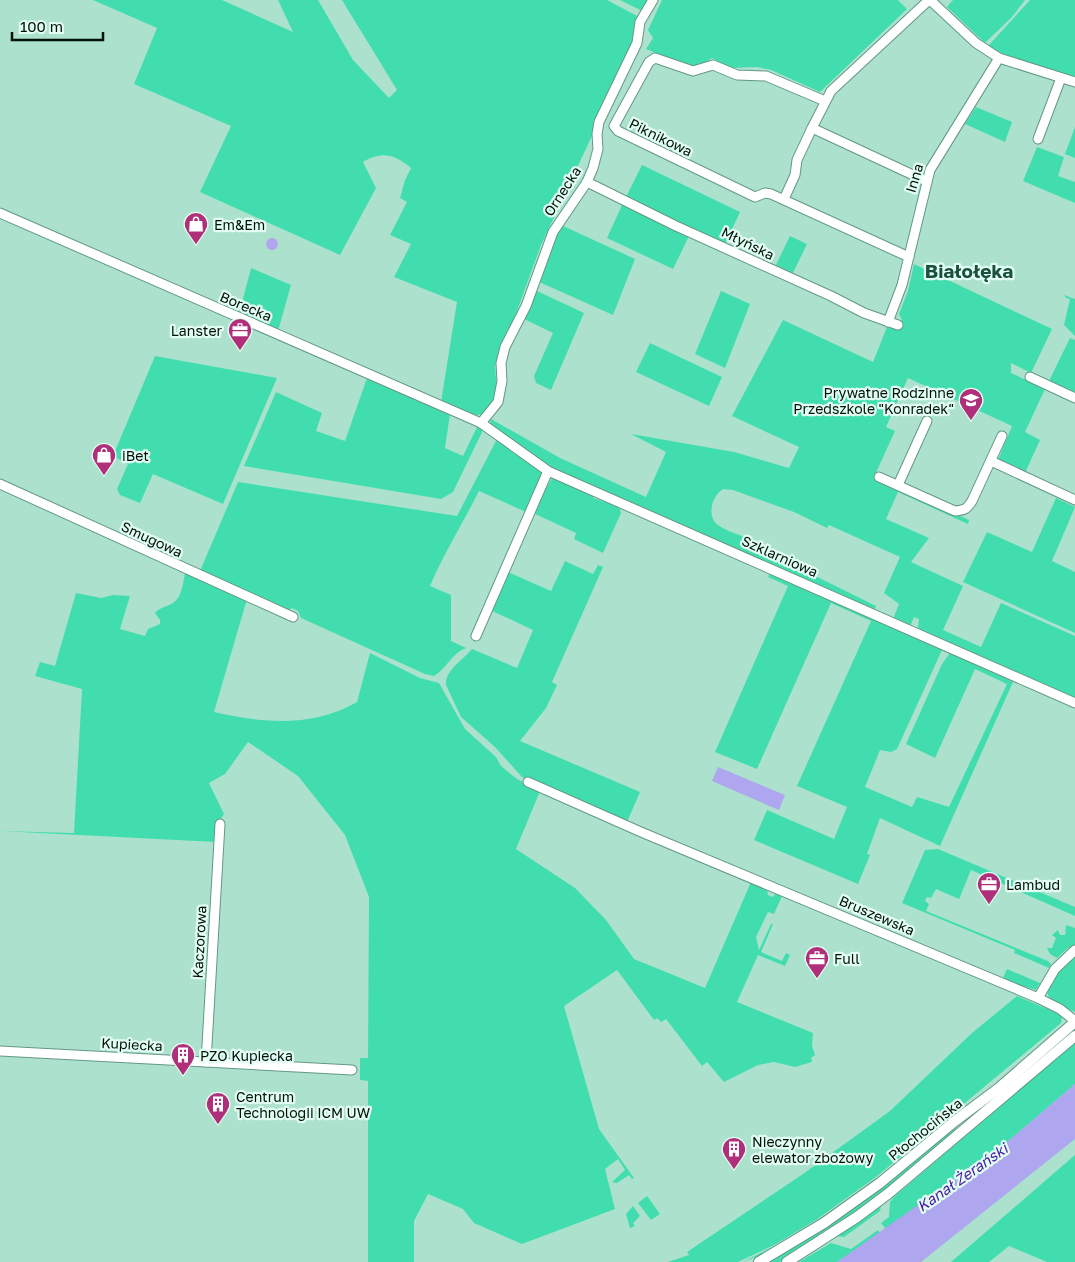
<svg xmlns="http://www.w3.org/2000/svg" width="1075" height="1262" font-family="'Golos Text',sans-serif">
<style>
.green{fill:#42ddaf}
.water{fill:#aea6ee}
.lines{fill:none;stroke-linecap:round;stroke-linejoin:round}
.minor-casing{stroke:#639884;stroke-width:11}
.major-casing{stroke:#639884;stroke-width:12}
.minor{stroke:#fff;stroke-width:9}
.major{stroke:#fff;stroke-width:10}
.labels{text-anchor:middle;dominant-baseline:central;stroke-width:4.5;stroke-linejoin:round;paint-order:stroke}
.street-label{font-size:14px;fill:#00110b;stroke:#e2fdf1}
.poi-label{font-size:14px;fill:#00110b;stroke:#e2fdf1;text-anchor:start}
.water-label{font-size:15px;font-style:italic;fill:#4a19a6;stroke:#e2fdf1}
.district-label{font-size:19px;font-weight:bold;fill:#1b503f;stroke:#e2fdf1}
</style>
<rect width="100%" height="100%" fill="#ace2cd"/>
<g class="green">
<path d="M93 0H222L293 32 278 0H318L353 60 389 98 397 90 342 0H607L639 17 634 25 632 50 541 245 513 322 502 345 495 366 497 391 487 414 476 415 441 402 457 302 394 277 411 244 390 235 407 202 400 198 405 180 411 168C394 154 382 151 363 162L376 188 340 255 200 192 231 126 134 84 157 28Z"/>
<polygon points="620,0 649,0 642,11"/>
<polygon points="662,0 898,0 907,9 820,92 771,70 757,67 731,68 712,58 697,68 692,67 646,49 653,38 648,30"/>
<polygon points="953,0 1025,0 1012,17 985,43 947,7"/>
<polygon points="1030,0 1075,0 1075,77 1024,62 990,48 989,45"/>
<polygon points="976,107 1012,122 1005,142 965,124"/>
<polygon points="1075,127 1075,158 1065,154"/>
<polygon points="1037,147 1064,157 1058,176 1075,182 1075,203 1023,181"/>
<polygon points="642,165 740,212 725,244 626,197"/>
<polygon points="622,205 689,236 673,269 607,238"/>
<polygon points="561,225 635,259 613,315 537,281"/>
<polygon points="790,236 807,244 793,273 776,265"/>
<path d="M914 264 1052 329 1031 373 1011 363V373L1045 389 1025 432 1040 440 1025 473 998 460 1012 426 908 378 886 427 895 431 874 477 969 520 968 524 898 492 886 519 929 538 911 562 963 586 943 630 981 647 1001 603 1075 636V699L921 630 918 628 919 619 914 617 910 626 893 619 899 604 884 593 900 557 829 525 827 528 794 512 733 490 723 489C712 496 706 516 718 525 729 533 742 535 754 540 766 546 783 555 793 565L876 606 874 611 760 559 554 470 490 425 491 419 560 458 646 497 666 452 631 434 734 452 789 468 799 447 732 416 783 320 873 362 887 327 898 330 902 320 899 314 908 291Z"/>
<polygon points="251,268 291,285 278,331 239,314"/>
<polygon points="535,290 584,313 551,390 536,383 534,376 553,333 522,318"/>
<polygon points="721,291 750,304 725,368 695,354"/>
<polygon points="1064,295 1075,299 1075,336 1064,325 1070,299 1066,298"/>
<polygon points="1070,338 1075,340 1075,394 1049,381"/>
<polygon points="650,343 722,377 709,406 636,372"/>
<polygon points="155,356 277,378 223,504 153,474 140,503 120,495 117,489 128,464 113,456"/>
<polygon points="367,378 450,414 445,448 463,456 478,425 484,428 453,492 441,499 244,466 276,392 322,413 316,431 345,441"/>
<path d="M498 437 543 473 526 512 479 491C463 523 444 553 430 586L451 595V641L466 648C452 653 447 668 434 676L425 674 301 618 298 611 292 608 288 611 200 571 238 482 457 516Z"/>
<polygon points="552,478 559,478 595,494 593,498 619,507 621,513 603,553 574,539 576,533 533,513"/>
<polygon points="1056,498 1075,507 1052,561 1075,572 1075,633 963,582 987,532 1032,552"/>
<path d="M565 561 593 574 598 565 603 567 552 682 557 685 546 708 520 741 640 792 627 822 522 777 495 747 461 717 446 685C445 670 463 660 472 649L517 668 533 630 490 610 508 572 551 591Z"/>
<path d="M185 573 247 599 214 712C261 723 313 728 357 702L370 653 420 678 439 683 465 729 496 757 501 766 517 779 540 791 516 849 575 888 606 920 634 959 705 988 751 882 767 889 768 895 772 897 777 893 782 896 774 914 768 912 756 937 759 950 771 924H773L761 952 782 961 786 953 790 955 785 966 758 955 737 1002 813 1033 812 1046 815 1055 811 1058 812 1062 795 1067 774 1062 758 1065 724 1082 707 1062 702 1066 666 1019 661 1022 657 1018 654 1020 617 970 564 1006 599 1129 634 1178 632 1179 629 1175 617 1183 612 1182 625 1170 618 1159 605 1169 615 1209 522 1244 474 1223 463 1209 428 1194 414 1221V1262H368V1081L360 1080V1058H368L369 897 345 835 298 776 248 742 225 774 209 783 224 814 217 824 216 842 0 831 74 833 82 689 35 676 40 662 55 666 76 593 101 598 113 595 130 596 120 629 145 636 148 629 160 624V620L155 613C160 607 167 607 173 603 182 597 183 583 185 573Z"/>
<polygon points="770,573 942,650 897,749 891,752 880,750 865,787 912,807 917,797 949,807 1007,684 975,669 935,758 906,744 942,664 950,653 1013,682 940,846 880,818 867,854 870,855 858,884 754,840 767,810 834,839 847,807 797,786 871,621 831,603 757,769 715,752 788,586 768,577"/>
<polygon points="938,849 1075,907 1075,916 971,870 959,899 936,889 931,898 927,897 925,901 929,904 926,911 1048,961 1051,964 1049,968 1014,953 1015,950 902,903 925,850"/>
<polygon points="1066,925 1075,928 1075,946 1068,948 1057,958 1050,954 1047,948 1052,948 1056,938 1052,935 1058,930 1060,935 1065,935"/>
<path d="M1075 953V1012C1066 1008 1050 1005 1047 992L1053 978Z"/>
<polygon points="1007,969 1040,983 1036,990 1002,980"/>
<polygon points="1017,996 1059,1014 1062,1017 1061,1023 876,1177 816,1220 776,1244 738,1262 668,1262 689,1255 687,1252 803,1174 890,1111 972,1033"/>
<polygon points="1063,1024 996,1086 860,1194 776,1249 743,1262 796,1235 863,1190 992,1087"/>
<polygon points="1075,1042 1075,1084 1006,1143 886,1229 881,1223 889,1217 890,1202 894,1197"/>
<polygon points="953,1128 956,1131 867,1205 780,1262 766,1262"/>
<polygon points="1075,1155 1075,1262 1047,1262 1009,1246 989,1262 951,1262"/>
<polygon points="647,1196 660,1214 651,1220 638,1203"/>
<polygon points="881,1205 880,1211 844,1237 837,1236"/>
<polygon points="633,1206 640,1216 633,1223 635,1226 630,1228 626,1214"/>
<polygon points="878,1230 880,1233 837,1262 799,1262 831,1243 851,1249"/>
</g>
<g class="water">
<circle cx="272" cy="244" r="6"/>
<polygon points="718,767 785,795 779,810 712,781"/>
<polygon points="1075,1084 1075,1139 921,1262 837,1262 1006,1143"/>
</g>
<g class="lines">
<g class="minor-casing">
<g id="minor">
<polyline points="930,0 976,43 999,58 1075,82"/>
<polyline points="825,101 766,76 737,75 713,65 693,71 655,58 649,62 614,126 618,131 755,197 765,193 771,194 909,257"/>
<polyline points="1038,139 1061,78"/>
<polyline points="926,181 812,128 831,91 929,0"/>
<polyline points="587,182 676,226 831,296 864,313 898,325"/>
<polyline points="784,199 795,175 797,160 812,128"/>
<polyline points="0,213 481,423 548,471 1075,703"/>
<polyline points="888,322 902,285 930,170 999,58"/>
<polyline points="1030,377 1075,398"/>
<polyline points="481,423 498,402 502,381 501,363 505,347 526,306 553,232 587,182 593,168 598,149 597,134 599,122 637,43 640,22 653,0"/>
<polyline points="991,461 1075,500"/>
<path d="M879 477 955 511C965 510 967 509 972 501L1002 436"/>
<polyline points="0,484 293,617"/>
<polyline points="898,485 927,421"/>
<polyline points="476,636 548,471"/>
<polyline points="528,782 641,832 1038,998 1060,1009 1075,1021"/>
<polyline points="1038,998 1055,969 1075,950"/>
<polyline points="0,1051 352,1070"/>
<polyline points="206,1062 220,824"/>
</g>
</g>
<g class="major-casing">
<g id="major">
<polyline points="759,1262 824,1223 880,1183 955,1121 999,1088 1075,1022"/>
<polyline points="787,1262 857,1217 889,1193 1075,1036"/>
</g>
</g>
<use href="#minor" class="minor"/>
<use href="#major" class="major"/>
</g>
<defs>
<g id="shop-pin" transform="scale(1.25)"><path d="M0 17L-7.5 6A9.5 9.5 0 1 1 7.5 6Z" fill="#b02f7b" stroke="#e2fdf1"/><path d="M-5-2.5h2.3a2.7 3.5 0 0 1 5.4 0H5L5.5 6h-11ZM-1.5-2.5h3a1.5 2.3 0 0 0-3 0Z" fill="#fff"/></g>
<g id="office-pin" transform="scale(1.25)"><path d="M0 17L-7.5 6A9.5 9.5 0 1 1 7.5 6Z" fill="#b02f7b" stroke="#e2fdf1"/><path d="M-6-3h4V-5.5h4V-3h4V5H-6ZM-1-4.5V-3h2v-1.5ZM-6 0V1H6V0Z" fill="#fff"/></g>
<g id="school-pin" transform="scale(1.25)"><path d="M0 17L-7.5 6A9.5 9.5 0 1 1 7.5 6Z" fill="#b02f7b" stroke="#e2fdf1"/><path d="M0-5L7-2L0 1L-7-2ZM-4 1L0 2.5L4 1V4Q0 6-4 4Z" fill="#fff"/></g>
<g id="building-pin" transform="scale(1.25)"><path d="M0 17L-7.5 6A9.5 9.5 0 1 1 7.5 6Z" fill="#b02f7b" stroke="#e2fdf1"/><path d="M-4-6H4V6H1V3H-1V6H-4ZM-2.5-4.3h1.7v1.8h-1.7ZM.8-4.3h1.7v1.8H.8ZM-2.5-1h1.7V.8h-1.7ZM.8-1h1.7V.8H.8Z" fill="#fff"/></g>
</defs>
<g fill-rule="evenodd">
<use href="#shop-pin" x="196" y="224"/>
<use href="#office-pin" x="240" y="330"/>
<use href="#school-pin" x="971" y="400"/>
<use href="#shop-pin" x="104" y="455"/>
<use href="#office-pin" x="989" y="884"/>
<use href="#office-pin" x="817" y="958"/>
<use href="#building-pin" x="183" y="1055"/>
<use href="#building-pin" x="218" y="1104"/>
<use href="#building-pin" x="734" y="1149"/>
</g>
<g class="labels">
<g class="street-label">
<text transform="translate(661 137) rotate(26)">Piknikowa</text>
<text transform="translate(914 178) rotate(-73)">Inna</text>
<text transform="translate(562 191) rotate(-57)">Ornecka</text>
<text transform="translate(748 243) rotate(26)">Młyńska</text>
<text transform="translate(246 306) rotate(23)">Borecka</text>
<text transform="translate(152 539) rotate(25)">Smugowa</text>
<text transform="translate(780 556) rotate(24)">Szklarniowa</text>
<text transform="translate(877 915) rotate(23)">Bruszewska</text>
<text transform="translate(199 942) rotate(-87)">Kaczorowa</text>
<text transform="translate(132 1044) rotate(3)">Kupiecka</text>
<text transform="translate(925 1129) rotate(-39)">Płochocińska</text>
</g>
<g class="poi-label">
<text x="214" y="224">Em&amp;Em</text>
<text x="222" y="330" text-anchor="end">Lanster</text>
<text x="954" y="392" text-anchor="end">Prywatne Rodzinne<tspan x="954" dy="16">Przedszkole "Konradek"</tspan></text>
<text x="122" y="455">iBet</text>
<text x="1006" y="884">Lambud</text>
<text x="834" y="958">Full</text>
<text x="200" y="1055">PZO Kupiecka</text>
<text x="236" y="1096">Centrum<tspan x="236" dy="16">Technologii ICM UW</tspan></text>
<text x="752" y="1141">Nieczynny<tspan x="752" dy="16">elewator zbożowy</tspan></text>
</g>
<g class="water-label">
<text transform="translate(962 1177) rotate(-35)">Kanał Żerański</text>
</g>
<g class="district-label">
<text x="969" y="270">Białołęka</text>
</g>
</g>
<path d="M12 32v8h91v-8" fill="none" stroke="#00110b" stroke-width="2.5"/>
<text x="20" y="32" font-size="15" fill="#00110b" stroke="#e2fdf1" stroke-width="4" paint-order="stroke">100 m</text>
</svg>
